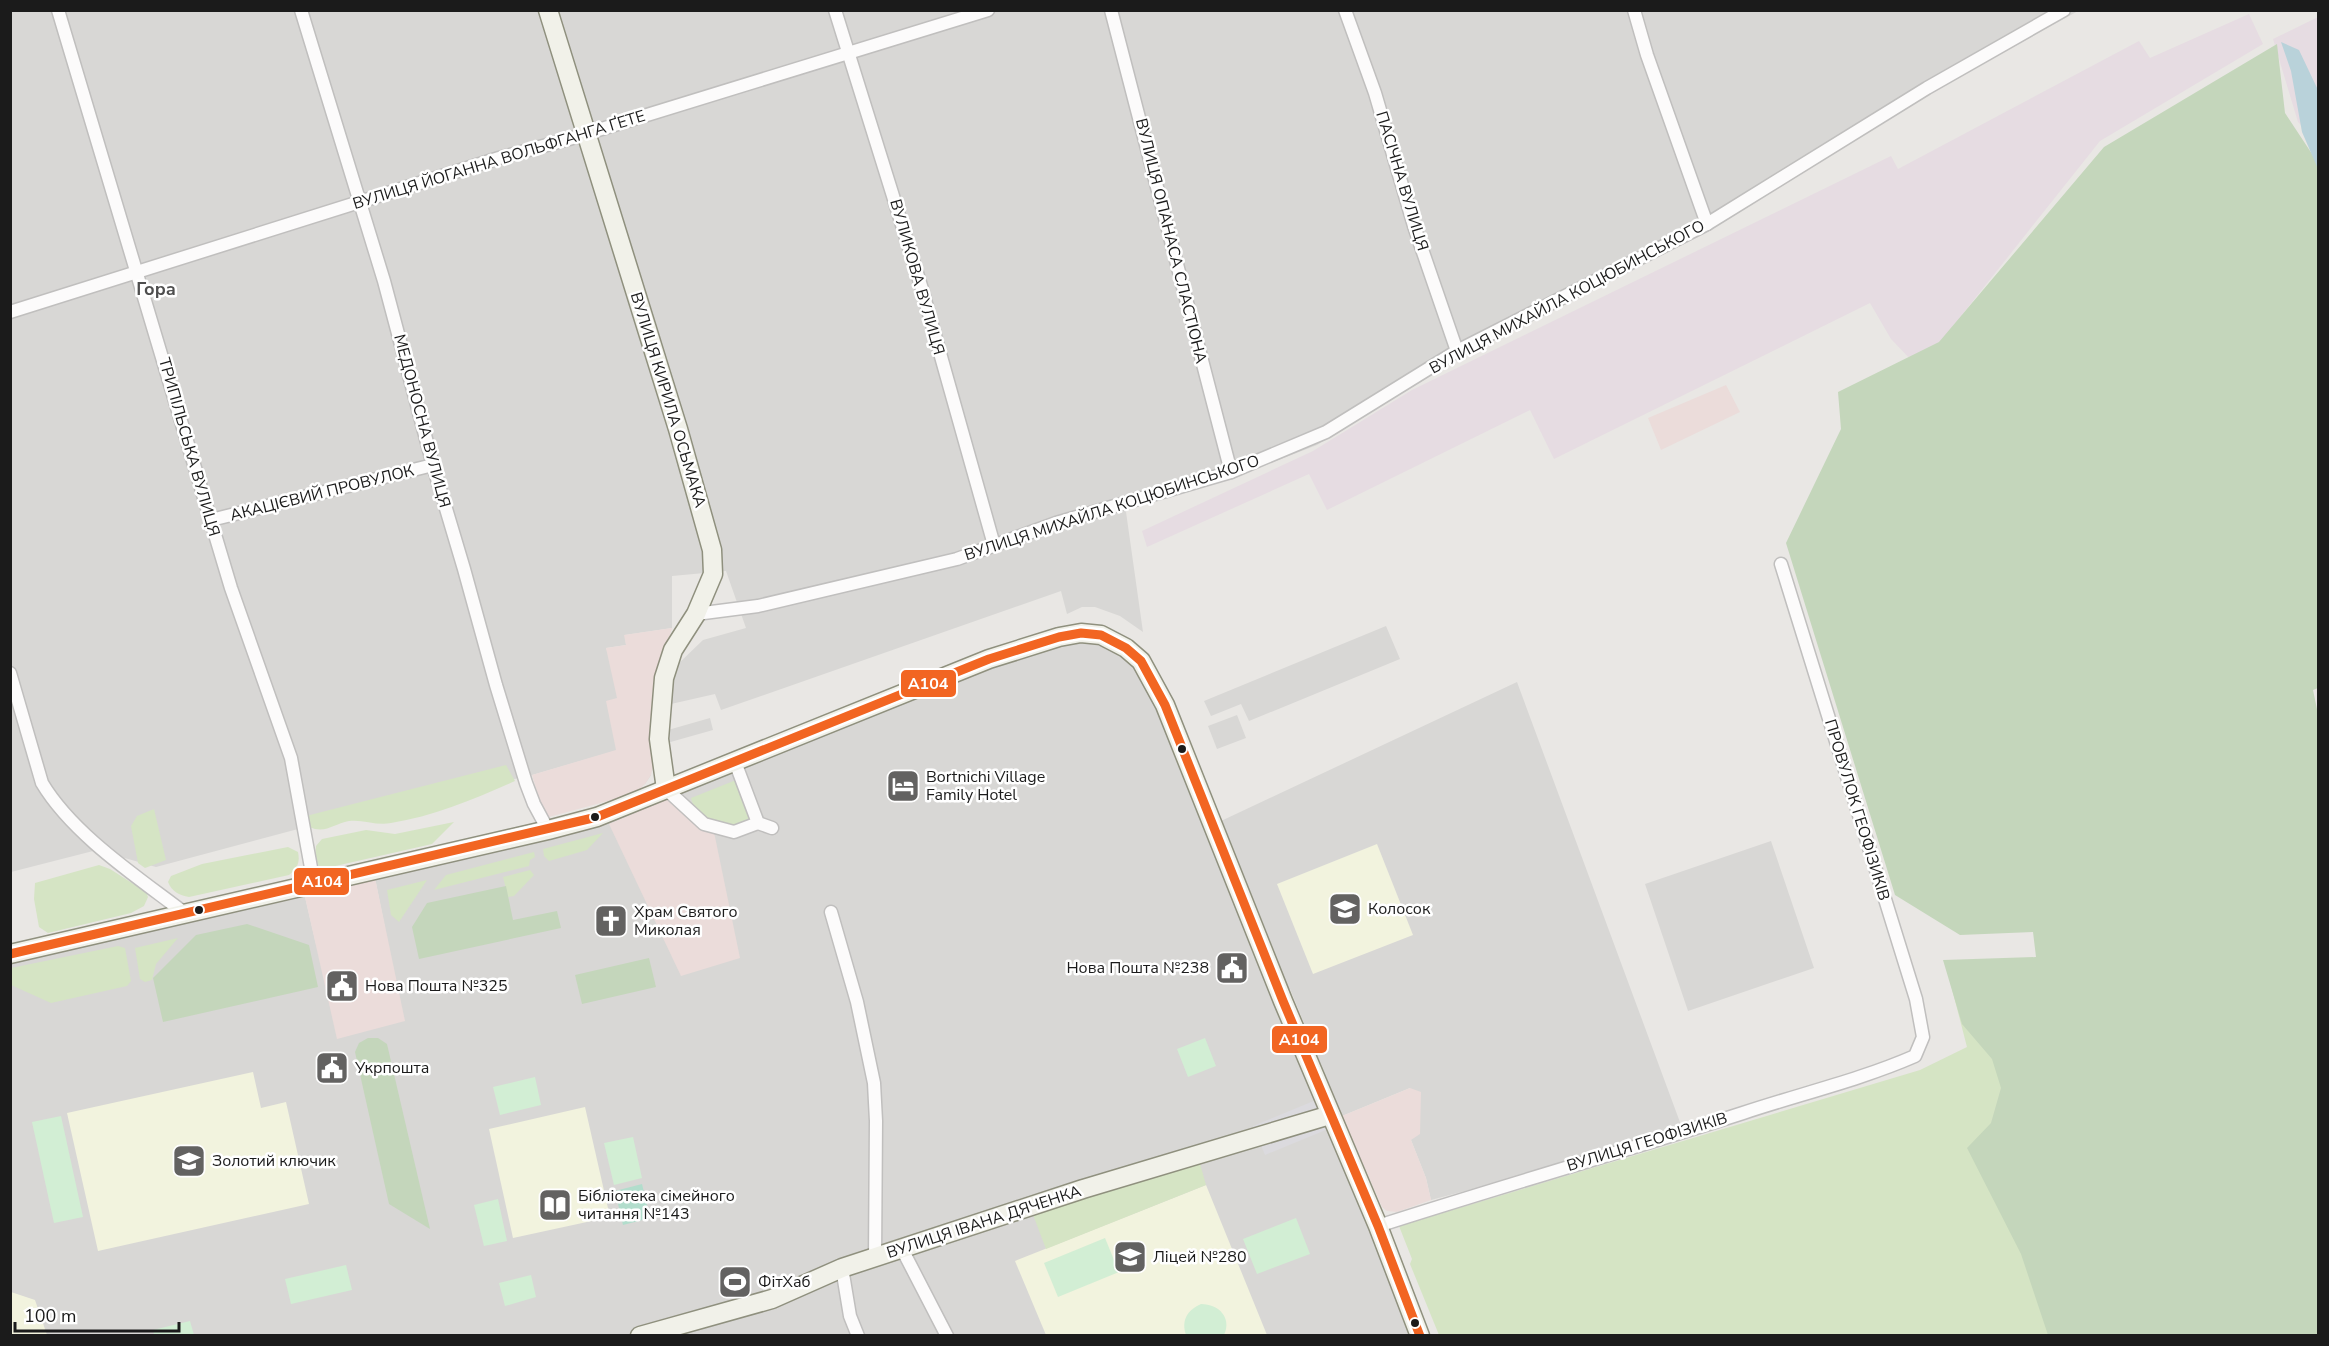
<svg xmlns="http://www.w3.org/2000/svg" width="2329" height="1346" font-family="'Nunito Sans',sans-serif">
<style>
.residential{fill:#d8d7d5}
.commercial{fill:#ebdcda}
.industrial{fill:#e6dce2}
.education{fill:#f2f3de}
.grass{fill:#d5e4c4}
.forest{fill:#c4d6bb}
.park{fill:#d2eed4}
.pitch{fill:#b2ddcc}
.plaza{fill:#dbdade}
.water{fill:#b9d2da}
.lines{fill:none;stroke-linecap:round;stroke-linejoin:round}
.street-casing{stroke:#c0bfbe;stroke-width:15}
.secondary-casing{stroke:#8f907e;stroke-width:21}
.street{stroke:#fcfbfb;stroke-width:12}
.secondary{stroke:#f1f1e9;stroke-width:18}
.bus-1-casing{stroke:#fff;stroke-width:14}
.bus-1{stroke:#f26522;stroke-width:9}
.bus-dot{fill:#1b1b1b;stroke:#fff;stroke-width:2}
.labels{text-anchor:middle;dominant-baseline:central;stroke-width:5;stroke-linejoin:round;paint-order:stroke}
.street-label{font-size:16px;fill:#1b1b1b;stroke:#fff}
.poi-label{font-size:16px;fill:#1b1b1b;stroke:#fff;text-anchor:start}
.neighbourhood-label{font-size:18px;font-weight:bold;fill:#4e4e4e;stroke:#fff}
.line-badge{stroke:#fff;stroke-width:2}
.badge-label{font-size:16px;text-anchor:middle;font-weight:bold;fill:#fff}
</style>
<rect width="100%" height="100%" fill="#e9e7e4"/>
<g class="residential">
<polygon points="10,11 2078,11 1906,107 1706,233 1453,362 1317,445 1235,477 1131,507 1126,512 1143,632 1120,616 1095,607 1082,607 1067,614 1061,591 721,710 715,694 671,704 670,683 676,666 703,640 746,628 726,571 672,576 672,628 625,635 626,645 606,648 651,775 645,784 615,751 532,775 298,829 156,867 97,850 11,872"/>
<polygon points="1386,626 1400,659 1249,721 1241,704 1211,716 1204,701"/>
<polygon points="1066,639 1101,641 1141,668 1345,1159 1409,1335 11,1335 10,961 305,897 316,944 385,928 375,878 607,821 861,716"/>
<polygon points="1517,682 1684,1133 1431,1200 1426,1178 1411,1140 1410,1088 1342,1116 1290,989 1286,990 1263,935 1267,933 1221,821"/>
<polygon points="1237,715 1246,738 1217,749 1208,726"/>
<polygon points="710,718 713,730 667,743 668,730"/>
<polygon points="1771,841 1814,968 1688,1011 1645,884"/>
</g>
<g class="commercial">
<polygon points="1726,385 1740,412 1661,450 1648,418"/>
<polygon points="672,628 662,665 655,758 651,775 645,784 634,794 545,818 532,775 616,750 606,701 617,698 606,648 626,645 624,635"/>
<polygon points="670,798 714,832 740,958 681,976 609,824"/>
<polygon points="375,878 405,1021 337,1039 305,897"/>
<polygon points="1410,1088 1421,1092 1420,1134 1411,1140 1426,1178 1431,1200 1397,1212 1387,1211 1382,1207 1342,1116"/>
</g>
<g class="industrial">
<polygon points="2249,14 2263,44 2100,141 1934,350 1914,363 1891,339 1870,303 1554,459 1530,410 1327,510 1309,474 1147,547 1142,531 1313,451 1412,390 1891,156 1898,169 2139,41 2150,58"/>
<polygon points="2318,17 2318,143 2298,122 2273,39"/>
</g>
<g class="education">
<polygon points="1377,844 1413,935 1313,974 1277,884"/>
<polygon points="253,1072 261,1108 286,1102 309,1204 98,1251 67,1113"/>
<polygon points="585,1107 610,1217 513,1238 489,1129"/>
<polygon points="1206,1185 1267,1335 1046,1335 1015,1261"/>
<polygon points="11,1292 35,1300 47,1335 11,1335"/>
</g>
<g class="grass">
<path d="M506 765 515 781C475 799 434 816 391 823 377 826 362 819 349 821 333 824 326 834 309 827L306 816Z"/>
<path d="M736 780 751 817C746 820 740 824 734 825 717 826 694 815 691 798Z"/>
<polygon points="154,809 166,860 145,868 138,863 131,826 137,816"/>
<polygon points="454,822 432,844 331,867 319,867 315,857 316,846 322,839 366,830 395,834"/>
<polygon points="603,833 587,850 549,861 544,856 543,849"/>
<path d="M288 847 298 852C300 862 298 868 289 875L189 897C179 895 172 892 168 882L171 876 202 864Z"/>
<polygon points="534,852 535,857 530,860 529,866 434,890 446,875"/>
<polygon points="99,865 110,869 146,892 148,897 144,906 131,913 48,933 39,927 34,899 35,883"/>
<polygon points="530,870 534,875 514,896 508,897 503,877"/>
<polygon points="427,880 399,922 391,915 387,890"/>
<polygon points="178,938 156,964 152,980 145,982 140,979 135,948"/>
<polygon points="118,946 125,948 131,981 127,986 51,1003 11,985 11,968"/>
<polygon points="1945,962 2318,1335 1439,1335 1410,1264 1412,1259 1399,1226 1920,1070 1967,1047"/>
<polygon points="1199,1160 1206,1185 1046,1249 1032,1212"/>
</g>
<g class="forest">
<polygon points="2277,44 2285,113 2318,163 2318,688 2313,690 2318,714 2318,1335 2048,1335 2021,1254 1967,1148 1991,1123 2001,1088 1992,1059 1962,1024 1943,960 2036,957 2033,932 1960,935 1895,895 1786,543 1841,429 1838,392 1939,342 2104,147"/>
<polygon points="506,886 513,920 557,911 561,928 419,959 412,927 427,903"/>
<polygon points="247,924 309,945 318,987 163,1022 153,978 196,935"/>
<polygon points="649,958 656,987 582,1004 575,975"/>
<polygon points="368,1038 378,1038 387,1044 430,1229 389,1204 355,1052 359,1043"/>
</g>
<g class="park">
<polygon points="1205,1038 1216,1066 1188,1077 1177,1049"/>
<polygon points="535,1077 541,1105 500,1115 493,1087"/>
<polygon points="61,1116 83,1217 54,1223 32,1122"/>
<polygon points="633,1137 642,1178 614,1185 604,1143"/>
<polygon points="498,1199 507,1241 484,1246 474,1205"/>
<polygon points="1296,1218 1310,1254 1257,1274 1243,1239"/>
<polygon points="1105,1238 1119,1272 1058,1297 1044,1263"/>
<polygon points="346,1265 352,1290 291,1304 285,1279"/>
<polygon points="531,1275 536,1297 505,1306 499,1283"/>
<path d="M1201 1304C1219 1304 1232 1318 1224 1335H1186C1181 1321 1187 1310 1201 1304Z"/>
<polygon points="190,1321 194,1335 154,1335 153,1330"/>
</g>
<polygon class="pitch" points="642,1184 650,1218 623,1225 615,1191"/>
<polygon class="plaza" points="1321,1098 1333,1127 1265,1155 1253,1126"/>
<polygon class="water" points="2281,42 2299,50 2318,90 2318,169 2302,132 2291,71"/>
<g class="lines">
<g class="street-casing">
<g id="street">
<polyline points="58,10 231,588 291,758 314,884"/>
<polyline points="301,10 384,281 433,465 464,569 496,685 526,783 534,804 548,830"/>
<polyline points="835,10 922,289 994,545"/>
<polyline points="1111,10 1231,472"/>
<polyline points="1345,10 1375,93 1414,226 1457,351"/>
<polyline points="1634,10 1647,55 1707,224"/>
<polyline points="10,312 499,158 569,139 988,10"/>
<polyline points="211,520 433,465"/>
<polyline points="696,614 758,606 957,559 1056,523 1231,472 1326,432 1457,351 1707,224 1927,88 2064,10"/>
<path d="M10 673 42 783C73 835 139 878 187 915"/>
<polyline points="735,762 758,823 772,828"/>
<polyline points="666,789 704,824 734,832 758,823"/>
<polyline points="831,912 857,1002 874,1083 876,1121 875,1258"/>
<path d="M1378 1226C1499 1187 1622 1152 1743 1113 1800 1094 1860 1080 1915 1056L1923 1037 1916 999 1781 564"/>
<polyline points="902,1249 947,1336"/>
<polyline points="842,1268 850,1316 858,1336"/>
</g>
</g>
<g class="secondary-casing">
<g id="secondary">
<polyline points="548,10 678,429 712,550 713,574 696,614 673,650 664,678 659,739 666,789"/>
<polyline points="10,954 548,830 597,817 989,659 1059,637 1081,633 1101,635 1126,648 1141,661 1165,705 1283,1001 1378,1226 1420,1336"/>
<polyline points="640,1336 772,1299 842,1268 1083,1189 1330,1115"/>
</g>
</g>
<use href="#street" class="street"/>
<use href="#secondary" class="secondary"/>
<g class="bus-1-casing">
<polyline id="bus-1" points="10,954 597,817 989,659 1059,637 1081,633 1101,635 1126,648 1141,661 1165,705 1283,1001 1378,1226 1420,1336"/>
</g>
<use href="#bus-1" class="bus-1"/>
</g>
<defs>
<g id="hotel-square" transform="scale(1.725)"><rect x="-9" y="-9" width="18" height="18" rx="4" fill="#636261" stroke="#fff"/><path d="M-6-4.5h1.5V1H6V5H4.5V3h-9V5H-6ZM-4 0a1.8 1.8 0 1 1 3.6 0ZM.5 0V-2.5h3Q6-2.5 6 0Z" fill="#fff"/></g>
<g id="school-square" transform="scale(1.725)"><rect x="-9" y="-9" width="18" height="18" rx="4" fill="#636261" stroke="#fff"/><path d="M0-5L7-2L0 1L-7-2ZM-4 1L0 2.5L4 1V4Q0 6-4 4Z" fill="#fff"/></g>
<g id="church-square" transform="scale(1.725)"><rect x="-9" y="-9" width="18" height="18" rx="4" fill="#636261" stroke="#fff"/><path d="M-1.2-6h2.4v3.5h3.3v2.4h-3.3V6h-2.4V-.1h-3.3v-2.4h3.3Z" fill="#fff"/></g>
<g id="civic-square" transform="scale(1.725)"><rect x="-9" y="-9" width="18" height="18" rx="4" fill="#636261" stroke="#fff"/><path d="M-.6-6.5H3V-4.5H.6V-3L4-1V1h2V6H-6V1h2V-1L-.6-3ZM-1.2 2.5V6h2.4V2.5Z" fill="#fff"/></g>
<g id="library-square" transform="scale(1.725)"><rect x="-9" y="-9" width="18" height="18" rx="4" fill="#636261" stroke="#fff"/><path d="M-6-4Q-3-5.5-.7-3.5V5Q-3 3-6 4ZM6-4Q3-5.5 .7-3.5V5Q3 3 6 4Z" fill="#fff"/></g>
<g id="stadium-square" transform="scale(1.725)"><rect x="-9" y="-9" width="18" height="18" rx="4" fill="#636261" stroke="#fff"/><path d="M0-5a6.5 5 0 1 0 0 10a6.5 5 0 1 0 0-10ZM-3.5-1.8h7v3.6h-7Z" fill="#fff"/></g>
</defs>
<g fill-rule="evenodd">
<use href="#hotel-square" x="903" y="786"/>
<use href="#school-square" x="1345" y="909"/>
<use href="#church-square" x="611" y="921"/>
<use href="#civic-square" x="1232" y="968"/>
<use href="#civic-square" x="342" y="986"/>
<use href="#civic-square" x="332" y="1068"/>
<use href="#school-square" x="189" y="1161"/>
<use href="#library-square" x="555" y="1205"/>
<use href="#school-square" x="1130" y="1257"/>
<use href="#stadium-square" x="735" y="1282"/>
</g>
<g class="bus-dot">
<circle cx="1182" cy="749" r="5"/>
<circle cx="595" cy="817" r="5"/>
<circle cx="199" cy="910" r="5"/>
<circle cx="1415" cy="1323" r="5"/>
</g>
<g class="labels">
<g class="street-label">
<text transform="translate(499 160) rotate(-17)">ВУЛИЦЯ ЙОГАННА ВОЛЬФГАНГА ҐЕТЕ</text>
<text transform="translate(1402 181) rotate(73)">ПАСІЧНА ВУЛИЦЯ</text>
<text transform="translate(1171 241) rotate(76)">ВУЛИЦЯ ОПАНАСА СЛАСТІОНА</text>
<text transform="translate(917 277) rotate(74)">ВУЛИКОВА ВУЛИЦЯ</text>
<text transform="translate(1567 297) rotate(-28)">ВУЛИЦЯ МИХАЙЛА КОЦЮБИНСЬКОГО</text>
<text transform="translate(668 400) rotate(73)">ВУЛИЦЯ КИРИЛА ОСЬМАКА</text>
<text transform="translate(422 421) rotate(75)">МЕДОНОСНА ВУЛИЦЯ</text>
<text transform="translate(189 447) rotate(74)">ТРИПІЛЬСЬКА ВУЛИЦЯ</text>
<text transform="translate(322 493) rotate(-14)">АКАЦІЄВИЙ ПРОВУЛОК</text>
<text transform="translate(1112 508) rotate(-18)">ВУЛИЦЯ МИХАЙЛА КОЦЮБИНСЬКОГО</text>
<text transform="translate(1857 810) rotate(73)">ПРОВУЛОК ГЕОФІЗИКІВ</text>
<text transform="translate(1647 1142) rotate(-17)">ВУЛИЦЯ ГЕОФІЗИКІВ</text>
<text transform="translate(984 1222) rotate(-18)">ВУЛИЦЯ ІВАНА ДЯЧЕНКА</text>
</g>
<g class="poi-label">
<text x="926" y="777">Bortnichi Village<tspan x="926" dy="18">Family Hotel</tspan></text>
<text x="1368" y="909">Колосок</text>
<text x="634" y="912">Храм Святого<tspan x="634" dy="18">Миколая</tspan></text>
<text x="1209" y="968" text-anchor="end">Нова Пошта №238</text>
<text x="365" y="986">Нова Пошта №325</text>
<text x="355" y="1068">Укрпошта</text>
<text x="212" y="1161">Золотий ключик</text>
<text x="578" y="1196">Бібліотека сімейного<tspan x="578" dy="18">читання №143</tspan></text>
<text x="1153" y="1257">Ліцей №280</text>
<text x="758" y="1282">ФітХаб</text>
</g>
<g class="neighbourhood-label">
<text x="156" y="289">Гора</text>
</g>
</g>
<g class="line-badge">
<rect x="900" y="669" width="57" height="29" rx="6" fill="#f26522"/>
<rect x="293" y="867" width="57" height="29" rx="6" fill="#f26522"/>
<rect x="1271" y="1025" width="57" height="29" rx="6" fill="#f26522"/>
</g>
<g class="badge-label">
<text x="928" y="689">А104</text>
<text x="322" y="887">А104</text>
<text x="1299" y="1045">А104</text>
</g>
<rect width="2329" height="1346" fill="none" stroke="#1b1b1b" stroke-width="24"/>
<path d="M15 1322v9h164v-9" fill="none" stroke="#1b1b1b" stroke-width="3"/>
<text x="24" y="1322" font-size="18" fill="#1b1b1b" stroke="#ffffff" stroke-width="4.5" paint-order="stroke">100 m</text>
</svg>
